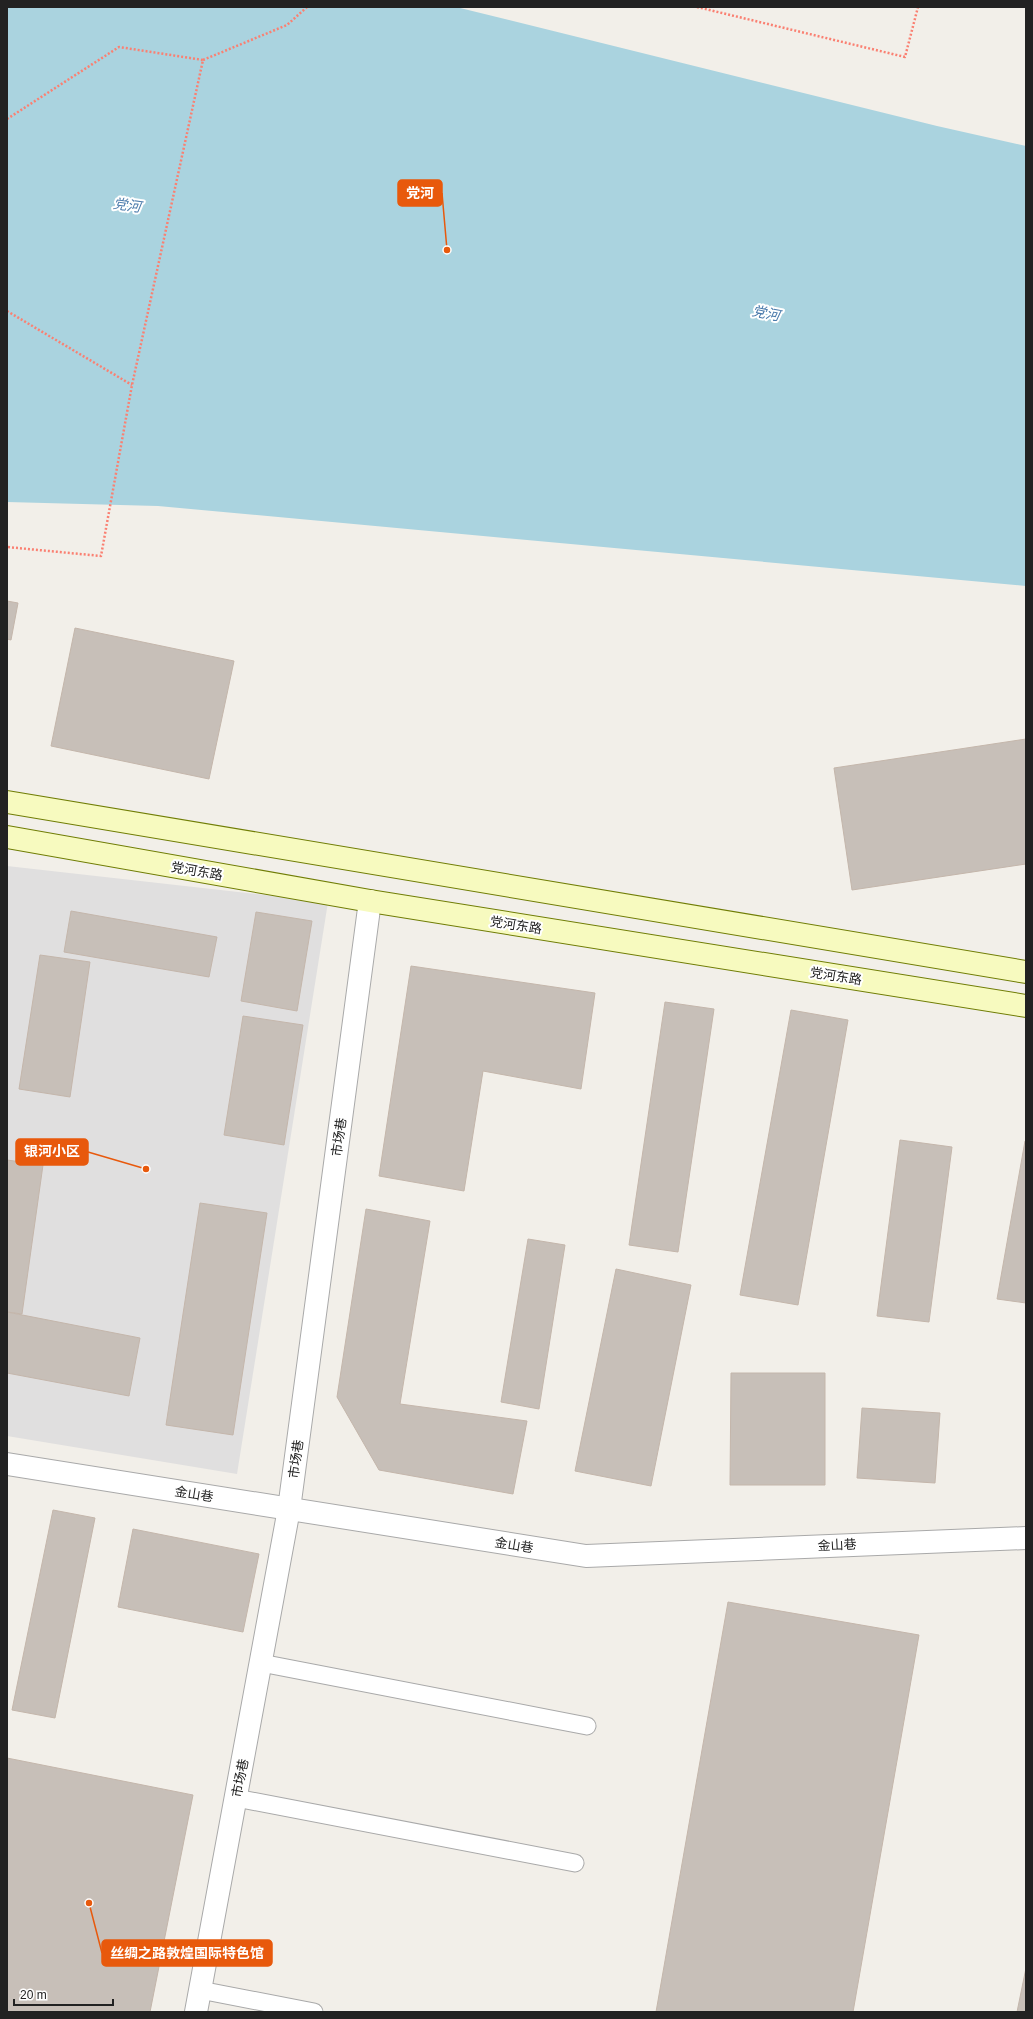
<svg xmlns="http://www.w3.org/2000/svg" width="1033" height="2019" font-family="Helvetica,'Noto Sans SC',sans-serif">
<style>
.residential{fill:#e0dfdf}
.water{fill:#aad3df}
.building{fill:#c7bfb8;stroke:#c4b6ab}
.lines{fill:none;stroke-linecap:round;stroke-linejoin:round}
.lane-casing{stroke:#a9a9a9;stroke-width:19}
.street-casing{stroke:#a9a9a9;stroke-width:24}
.secondary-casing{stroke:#707d05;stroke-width:24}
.path{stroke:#fa8072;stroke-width:2.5;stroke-dasharray:2 2;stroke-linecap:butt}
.lane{stroke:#fff;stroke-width:17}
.street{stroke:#fff;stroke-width:22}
.secondary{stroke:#f7fabf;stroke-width:22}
.labels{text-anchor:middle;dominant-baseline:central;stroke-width:4;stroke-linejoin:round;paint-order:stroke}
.street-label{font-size:13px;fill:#222;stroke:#fff}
.water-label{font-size:14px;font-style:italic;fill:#4a7aab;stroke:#fff}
.leader{fill:none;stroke:#e8590c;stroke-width:1.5}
.callout-dot{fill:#e8590c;stroke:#fff;stroke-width:1.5}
.callout{fill:#e8590c;stroke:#e8590c;stroke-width:1.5}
.callout-label{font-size:14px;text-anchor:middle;font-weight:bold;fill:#fff}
</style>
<rect width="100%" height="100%" fill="#f2efe9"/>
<polygon class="residential" points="7,866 328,902 237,1474 7,1436"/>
<polygon class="water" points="7,7 456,7 937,126 1026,146 1026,586 158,506 7,502"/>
<g class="building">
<polygon points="7,601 18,603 11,640 7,639"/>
<polygon points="75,628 234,661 209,779 51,746"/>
<polygon points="1026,739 1026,864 852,890 834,768"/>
<polygon points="71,911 217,937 209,977 64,952"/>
<polygon points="256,912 312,921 297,1011 241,1001"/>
<polygon points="40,955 90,962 70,1097 19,1089"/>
<polygon points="411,966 595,993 581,1089 483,1071 464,1191 379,1176"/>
<polygon points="665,1002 714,1009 678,1252 629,1245"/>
<polygon points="791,1010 848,1020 798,1305 740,1295"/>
<polygon points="243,1016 303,1025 284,1145 224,1135"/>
<polygon points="900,1140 952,1147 929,1322 877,1316"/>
<polygon points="1025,1141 1026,1141 1026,1303 997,1299"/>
<polygon points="7,1160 43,1165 22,1314 7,1312"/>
<polygon points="200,1203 267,1213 233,1435 166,1425"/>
<polygon points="366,1209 430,1221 400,1404 527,1421 513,1494 379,1470 337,1397"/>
<polygon points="528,1239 565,1245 539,1409 501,1402"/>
<polygon points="616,1269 691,1285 651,1486 575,1471"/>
<polygon points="7,1312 140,1338 129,1396 7,1373"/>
<polygon points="731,1373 825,1373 825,1485 730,1485"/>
<polygon points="862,1408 940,1413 935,1483 857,1478"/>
<polygon points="53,1510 95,1518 55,1718 12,1710"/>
<polygon points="133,1529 259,1554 243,1632 118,1607"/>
<polygon points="728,1602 919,1635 853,2012 656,2012"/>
<polygon points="7,1758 193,1795 150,2012 7,2012"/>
<polygon points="1026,1968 1026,2012 1017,2012"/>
</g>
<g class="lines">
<g class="lane-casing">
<g id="lane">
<polyline points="261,1663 587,1726"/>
<polyline points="236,1798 575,1863"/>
<polyline points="200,1990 314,2012"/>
</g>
</g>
<g class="street-casing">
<g id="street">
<polyline points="7,1464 586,1556 1026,1538"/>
<polyline points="196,2012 289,1509 370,901"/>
</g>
</g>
<g class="secondary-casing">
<g id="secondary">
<polyline points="7,802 1026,972"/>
<polyline points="7,837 370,901 1026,1006"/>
</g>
</g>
<g class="path">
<polyline points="697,7 905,57 918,7"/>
<polyline points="203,60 287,25 307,7"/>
<polyline points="7,119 119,47 203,60 132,385 101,556 7,547"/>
<polyline points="7,311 132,385"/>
</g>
<use href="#lane" class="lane"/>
<use href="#street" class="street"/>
<use href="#secondary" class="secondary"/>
</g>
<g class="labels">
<g class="street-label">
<text transform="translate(197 871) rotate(10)">党河东路</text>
<text transform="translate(516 925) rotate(9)">党河东路</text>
<text transform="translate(836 976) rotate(9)">党河东路</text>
<text transform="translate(339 1137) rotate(-82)">市场巷</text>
<text transform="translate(296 1459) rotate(-82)">市场巷</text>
<text transform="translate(194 1494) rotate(9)">金山巷</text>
<text transform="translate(514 1545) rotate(9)">金山巷</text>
<text transform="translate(837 1545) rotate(-3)">金山巷</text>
<text transform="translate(240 1778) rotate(-79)">市场巷</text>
</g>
<g class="water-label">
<text transform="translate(127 205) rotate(8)">党河</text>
<text transform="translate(766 313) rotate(11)">党河</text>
</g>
</g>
<path class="leader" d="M447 250L442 193M146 1169L88 1152M89 1903L102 1953"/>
<g class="callout-dot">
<circle cx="447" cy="250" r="4"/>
<circle cx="146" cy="1169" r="4"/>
<circle cx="89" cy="1903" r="4"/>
</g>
<g class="callout">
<rect x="398" y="180" width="44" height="26" rx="4"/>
<rect x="16" y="1139" width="72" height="26" rx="4"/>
<rect x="102" y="1940" width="170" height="26" rx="4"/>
</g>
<g class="callout-label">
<text x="420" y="198">党河</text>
<text x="52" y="1156">银河小区</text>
<text x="187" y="1958">丝绸之路敦煌国际特色馆</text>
</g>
<rect width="1033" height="2019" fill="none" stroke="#222222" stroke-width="16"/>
<path d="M14 1999v6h99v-6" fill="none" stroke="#222222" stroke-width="2"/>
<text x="20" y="1999" font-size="12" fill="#222222" stroke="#ffffff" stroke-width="3" paint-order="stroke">20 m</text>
</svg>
